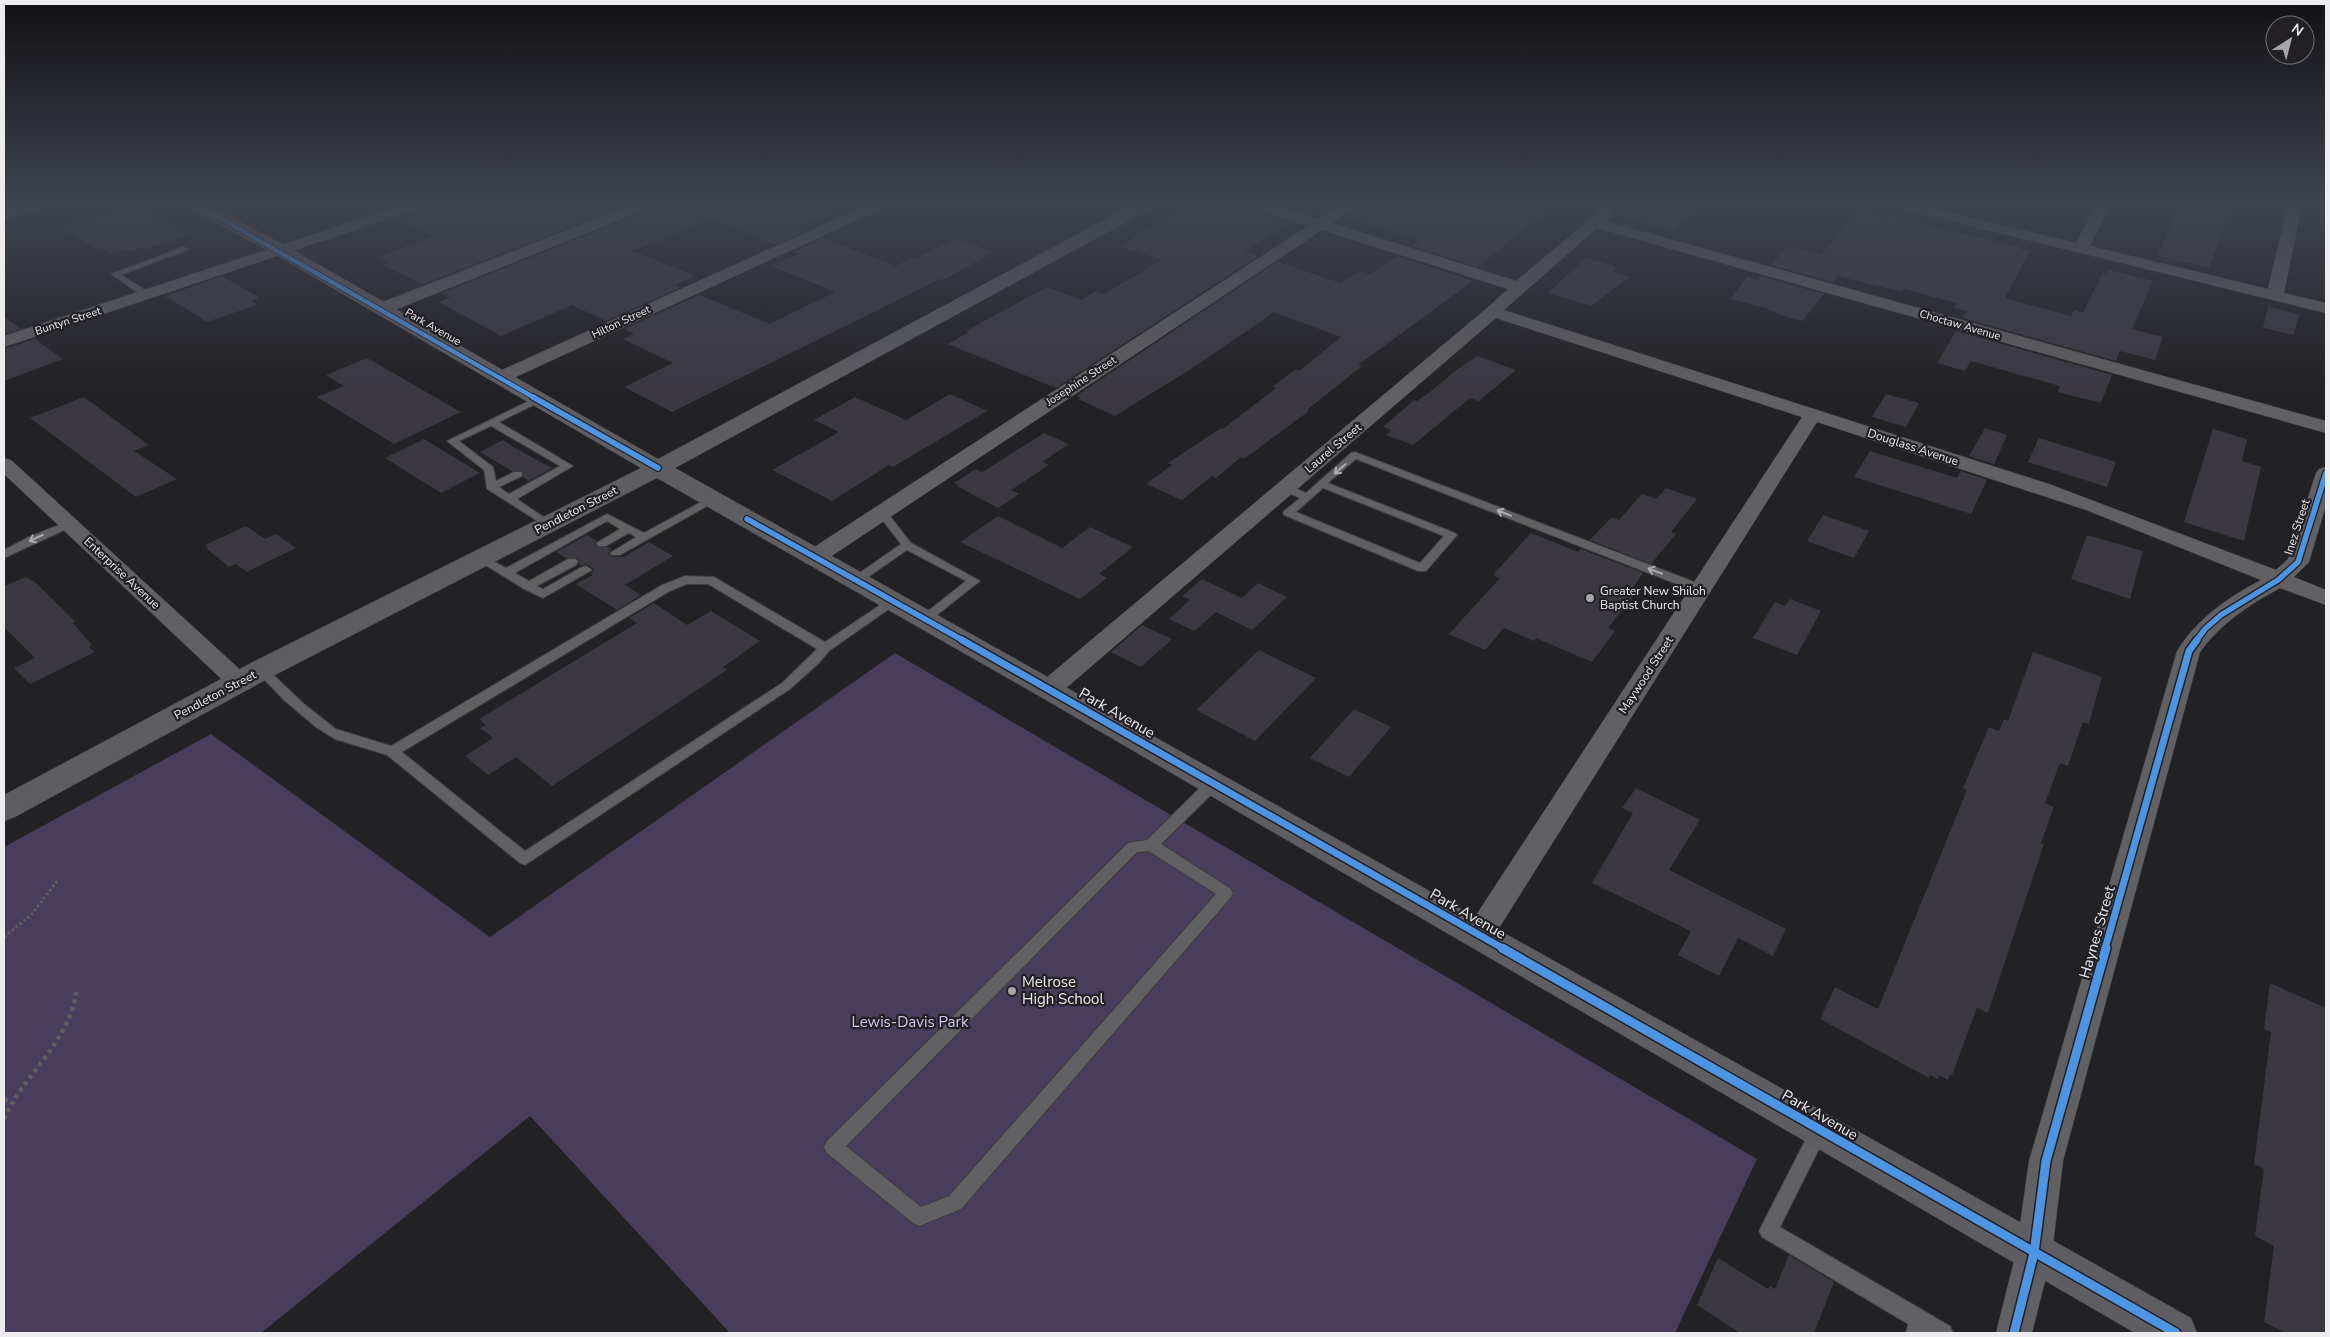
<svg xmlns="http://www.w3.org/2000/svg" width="2330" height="1337" font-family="'Nunito Sans',sans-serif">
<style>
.green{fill:#483d5a}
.building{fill:#3b3842}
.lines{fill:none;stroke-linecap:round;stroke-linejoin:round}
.service-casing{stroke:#3d3c3e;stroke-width:2}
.minor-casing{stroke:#3d3c3e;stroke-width:1}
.secondary-casing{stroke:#3d3c3e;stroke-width:1}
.path-far1{stroke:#5f5f60;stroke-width:3;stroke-dasharray:2.5 2.5;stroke-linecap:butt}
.path{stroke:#5f5f60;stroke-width:4.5;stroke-dasharray:4 4;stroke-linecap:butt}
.service{fill:#616062;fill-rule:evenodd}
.minor{fill:#616062;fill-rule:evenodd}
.secondary{fill:#5e5d62;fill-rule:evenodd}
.cycleway-far3-casing{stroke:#222025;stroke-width:6}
.cycleway-far2-casing{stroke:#222025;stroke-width:8}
.cycleway-far1-casing{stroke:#222025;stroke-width:10}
.cycleway-casing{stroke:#222025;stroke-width:12}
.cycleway-far3{stroke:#4d94e3;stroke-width:4.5}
.cycleway-far2{stroke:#4d94e3;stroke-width:5.5}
.cycleway-far1{stroke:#4d94e3;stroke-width:7}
.cycleway{stroke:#4d94e3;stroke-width:9}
.oneway{stroke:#aeadb0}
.poi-dot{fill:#a6a5a8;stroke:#222025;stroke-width:2}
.labels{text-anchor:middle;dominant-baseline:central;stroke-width:4.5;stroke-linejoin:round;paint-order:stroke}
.far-street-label{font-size:11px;fill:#edecef;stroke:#222025}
.street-label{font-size:12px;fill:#edecef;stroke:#222025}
.poi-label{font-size:12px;fill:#edecef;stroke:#222025;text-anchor:start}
.near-street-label{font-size:15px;fill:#edecef;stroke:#222025}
.near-poi-label{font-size:15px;fill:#edecef;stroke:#222025;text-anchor:start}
.near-park-label{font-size:15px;fill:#d5c4f3;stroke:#222025}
</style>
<rect width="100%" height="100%" fill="#222124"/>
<polygon class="green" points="895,653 1757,1159 1675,1333 730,1333 530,1116 261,1333 4,1333 4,847 211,734 490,937"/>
<g class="building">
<polygon points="137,205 188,235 145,249 141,247 129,251 125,249 110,253 100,248 95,249 60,228"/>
<polygon points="364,205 398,205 378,211"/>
<polygon points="425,205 628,205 423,284 387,267 383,264 388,262 382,260 385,258 381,256 433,236 395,219 422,210"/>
<polygon points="653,205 849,205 797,228 805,231 775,245 711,219 633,251 695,276 676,285 681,287 606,321 572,305 501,336 439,302 450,297 442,293 650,210"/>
<polygon points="1191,205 1249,205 1252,210 1291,223 1244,251 1258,256 1056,388 948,344 969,332 966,331 1047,287 1082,300 1095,291 1104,294 1162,260 1120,246 1133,239 1130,238"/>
<polygon points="1277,205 1321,205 1306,214"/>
<polygon points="1359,205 1555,205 1477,267 1412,246 1421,240 1345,217 1356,210"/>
<polygon points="1624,205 1703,205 1674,231 1614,215"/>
<polygon points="2179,205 2187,207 2188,205 2231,205 2209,268 2158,256"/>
<polygon points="1858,210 1889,218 1891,215 1918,221 1917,223 2021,247 2020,249 2030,251 2005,298 2071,316 2074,310 2083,313 2103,272 2107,274 2109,270 2153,281 2132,329 2163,337 2155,360 2120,351 2116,361 1963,318 1967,311 1954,308 1957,303 1904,289 1902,292 1837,276 1833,282 1771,265 1788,246 1821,255"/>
<polygon points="823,238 896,266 912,258 915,259 956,238 994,252 943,280 940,279 672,412 624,387 673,363 623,339 634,334 624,329 699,295 770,324 835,292 772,266 798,254 793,252"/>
<polygon points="1397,256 1473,281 1358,365 1362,366 1307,410 1309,411 1244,459 1241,457 1216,478 1212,476 1182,500 1146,484 1172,465 1168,463 1221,428 1223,429 1276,388 1272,387 1296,369 1299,371 1341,337 1274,312 1194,367 1115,416 1078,399 1081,398 1076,396 1277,262 1341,283 1359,271 1370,274"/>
<polygon points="1586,258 1617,267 1612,272 1629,277 1591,306 1548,293"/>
<polygon points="222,276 260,298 251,301 257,305 207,322 165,296"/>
<polygon points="1761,276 1824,294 1802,321 1777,314 1778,313 1766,308 1730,299 1747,277 1758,280"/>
<polygon points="2268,307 2299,314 2294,335 2263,328"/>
<polygon points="4,317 21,329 4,334"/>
<polygon points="1956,331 2112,375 2101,403 2058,392 2060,386 1971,361 1965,371 1937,363"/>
<polygon points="35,339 63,359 4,381 4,349"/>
<polygon points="1477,356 1516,370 1479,401 1470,398 1413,445 1386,435 1391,430 1383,427 1414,400 1417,401 1430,392 1459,368"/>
<polygon points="367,358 461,412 394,444 317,397 344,386 326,375"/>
<polygon points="950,394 987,411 893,467 889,465 832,501 772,470 839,432 814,420 855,397 906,420"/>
<polygon points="1886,394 1919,403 1906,427 1872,417"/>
<polygon points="84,397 149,445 134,451 177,479 136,497 30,418"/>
<polygon points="1985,428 2007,435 1994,464 1969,456"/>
<polygon points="2213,429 2247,439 2242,461 2261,467 2244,541 2184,522"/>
<polygon points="1044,433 1069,444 1042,462 1049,465 1011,490 1019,494 998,508 957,486 959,485 954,483 976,469 981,472 984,471"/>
<polygon points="2039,438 2116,462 2107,487 2028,462"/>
<polygon points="424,439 480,473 441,493 385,458"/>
<polygon points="503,440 515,448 552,468 529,481 523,477 523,471 512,471 480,452"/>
<polygon points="1870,451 1957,478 1961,471 1987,480 1971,514 1854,477"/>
<polygon points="1666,488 1697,499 1671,532 1676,534 1651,564 1590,540 1612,517 1619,520 1642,494 1656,499"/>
<polygon points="1823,515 1869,531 1854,558 1807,541"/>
<polygon points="998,516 1062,548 1090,527 1133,547 1099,574 1107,578 1080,599 960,542"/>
<polygon points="246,526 265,539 276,534 296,548 247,572 236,564 229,567 206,548 208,547 205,545"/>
<polygon points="1531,533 1578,552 1581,549 1643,573 1630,592 1635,594 1608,628 1615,631 1592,662 1536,638 1534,641 1504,628 1485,650 1449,634 1500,578 1493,575"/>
<polygon points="587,535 597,541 594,544 597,547 608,547 612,550 608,553 612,557 624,557 649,542 673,556 625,585 641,595 617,610 576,584 593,575 591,573 594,571 593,568 586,564 580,566 578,558 566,558 556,552"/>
<polygon points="2087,535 2143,551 2130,599 2071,579"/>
<polygon points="26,577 35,582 76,622 73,623 92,645 89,647 95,652 30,684 14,668 35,658 4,627 4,586"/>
<polygon points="1202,579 1242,598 1258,583 1287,597 1252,630 1216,612 1194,631 1169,619 1190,600 1182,596"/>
<polygon points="1790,599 1821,611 1797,655 1753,638 1775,602 1785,606"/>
<polygon points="654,603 687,625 711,611 760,641 723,667 727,670 552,786 516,757 488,775 465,756 493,738 480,728 486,725 479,719 637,623 629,618"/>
<polygon points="1142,625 1172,639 1141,667 1111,652"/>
<polygon points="1259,650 1316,678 1255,741 1196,710"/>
<polygon points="2033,652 2102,677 2089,724 2083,722 2068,766 2060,763 2045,803 2054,807 2041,843 2044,844 1988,1013 1977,1008 1952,1075 1950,1074 1948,1080 1939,1075 1938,1079 1930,1075 1929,1078 1820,1019 1835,987 1878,1009 1967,790 1963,788 1989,727 1999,731 2004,719 2008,721"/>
<polygon points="1354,709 1391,727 1349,777 1310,758"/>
<polygon points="1636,788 1700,820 1669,870 1786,929 1773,956 1738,938 1719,976 1678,955 1691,931 1592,883 1633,813 1622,808"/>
<polygon points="2270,983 2326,1008 2326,1333 2286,1333 2264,1322 2274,1246 2255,1236 2264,1169 2254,1164 2271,1032 2264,1029"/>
<polygon points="1789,1255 1834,1282 1814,1333 1740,1333 1697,1305 1718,1258 1768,1289 1770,1286 1775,1289"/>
</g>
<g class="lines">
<g class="service-casing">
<g id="service">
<polygon points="183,247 190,249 121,275 150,293 150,297 144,297 111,274"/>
<path d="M539 396 544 399 542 401 499 422 573 466 517 499 551 522 552 524 551 526 547 527 487 489 484 470 447 441ZM491 426 560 466 509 494 499 487 522 476V472H514L496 481 493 467 459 441Z"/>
<path d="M1355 452 1705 586 1707 589 1705 592H1697L1356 459 1328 483 1455 533 1457 535 1426 571H1418L1284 515 1283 513 1284 511 1300 498 1282 490V486H1290L1306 493 1351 453ZM1323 488 1444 536 1420 563 1296 512Z"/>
<polygon points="712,496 717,499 716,501 620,555 612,555 610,553 636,537 629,533 606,546 598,546 596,544 598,542 620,529 607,521 515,573 529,581 568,559 576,559 578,562 576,565 537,586 543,589 582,567 586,566 592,570 543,598 524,589 474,558 476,556 484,556 506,568 607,514 644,533"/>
<polygon points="882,510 886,511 911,543 980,581 928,622 924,623 918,619 966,581 907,550 858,584 850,584 848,581 901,544 877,513"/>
<polygon points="69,521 73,522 74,524 73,526 4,558 4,550 29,537"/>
<path d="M685 576 714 577 825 642 889 599H897L899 602 829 651 819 663 790 689 525 865 520 863 387 755 335 739 317 728 284 700 255 670 257 667H265L304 704 336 729 391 746 662 585ZM687 584H708L817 649 782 683 525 851 402 752 670 591Z"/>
<path d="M1214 778 1219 779 1221 783 1219 787 1161 844 1231 889 1233 893 1231 897 961 1209 919 1226 913 1223 827 1153 824 1147 827 1141 1128 843 1147 840 1209 779ZM1149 851 1216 894 949 1196 921 1207 846 1146 1137 852Z"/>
<polygon points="1819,1123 1825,1125 1828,1131 1780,1227 1950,1326 1953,1333 1906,1333 1908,1324 1762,1237 1759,1231 1762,1225 1813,1125"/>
</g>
</g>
<g class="minor-casing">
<g id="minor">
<polygon points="24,205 45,205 43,208 4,219 4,210"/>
<polygon points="403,205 423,205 421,208 4,347 4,336"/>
<polygon points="632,205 651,205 649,208 387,313 375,313 373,309 375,305"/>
<polygon points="867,205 885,205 883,208 507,381 495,381 492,377 495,373"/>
<path d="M1251 205H1272L1318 219 1341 205H1357L1355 208 1332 223 1516 281 1607 205H1622L1605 221 2326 421V433L1597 228 1504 310 2049 484 2276 570 2288 559 2316 473 2319 469 2326 467V505L2309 562 2294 577 2326 590V605L2280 588C2249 605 2221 623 2200 652L2063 1161 2052 1253 2032 1333H1996L2016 1253 2029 1161 2177 651C2198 618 2227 598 2261 580L2086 510 1817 422 1489 944 1479 947 1469 944 1464 935 1469 926 1802 417 1496 318 1058 695 1049 697 1040 695 1037 689 1040 683 1487 308 1508 289 1322 230 821 563 813 565 805 563 802 558 805 553 1308 226 1253 208Z"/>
<polygon points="1895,205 1918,205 2076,243 2096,205 2110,205 2090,246 2268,289 2288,205 2302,205 2284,293 2326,303 2326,313 1897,208"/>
<polygon points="4,458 11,460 247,676 251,682 247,688 239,690 231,688 4,474"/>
</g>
</g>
<g class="secondary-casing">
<polygon id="secondary" points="189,205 209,205 288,247 658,459 1132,205 1152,205 1150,209 675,468 2191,1318 2197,1333 2135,1333 1039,696 657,478 271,677 15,817 4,821 4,795 251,663 641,468 276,255 191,209"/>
</g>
<polyline class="path-far1" points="4,937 31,915 58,880"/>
<g class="path">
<polyline points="4,1099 11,1103"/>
<path d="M4 1119C23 1075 70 1042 76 992"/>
</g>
<use href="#service" class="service"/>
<use href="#minor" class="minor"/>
<use href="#secondary" class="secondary"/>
<g class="cycleway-far3-casing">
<polyline id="cycleway-far3" points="197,205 535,398"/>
</g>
<g class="cycleway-far2-casing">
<g id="cycleway-far2">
<polyline points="533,397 658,468"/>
<polyline points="747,519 964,641"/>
<polyline points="2196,641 2205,629 2221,615 2278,580 2298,562 2326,473"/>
</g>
</g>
<g class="cycleway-far1-casing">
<g id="cycleway-far1">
<polyline points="962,640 1504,949"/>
<polyline points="2105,949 2189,651 2197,640"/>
</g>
</g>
<g class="cycleway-casing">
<g id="cycleway">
<polyline points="1502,948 2176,1333"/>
<polyline points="2014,1333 2034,1253 2046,1161 2106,948"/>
</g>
</g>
<use href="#cycleway-far3" class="cycleway-far3"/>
<use href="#cycleway-far2" class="cycleway-far2"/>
<use href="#cycleway-far1" class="cycleway-far1"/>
<use href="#cycleway" class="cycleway"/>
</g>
<defs><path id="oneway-shaft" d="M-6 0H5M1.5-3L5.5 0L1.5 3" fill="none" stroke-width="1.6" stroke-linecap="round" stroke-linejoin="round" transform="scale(1.25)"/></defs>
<g class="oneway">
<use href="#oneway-shaft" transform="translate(1340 469) rotate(139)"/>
<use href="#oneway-shaft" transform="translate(1504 513) rotate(-159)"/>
<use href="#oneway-shaft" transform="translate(36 538) rotate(155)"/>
<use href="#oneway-shaft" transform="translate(1655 571) rotate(-159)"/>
</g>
<linearGradient id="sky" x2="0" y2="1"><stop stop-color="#131214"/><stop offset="0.52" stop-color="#3e4350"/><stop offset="1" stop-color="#3e4350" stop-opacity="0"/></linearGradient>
<rect width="2330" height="392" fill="url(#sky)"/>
<g class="poi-dot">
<circle cx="1590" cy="598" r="5"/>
<circle cx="1012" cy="991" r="5"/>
</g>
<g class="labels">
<g class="far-street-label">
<text transform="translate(68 321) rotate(-18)">Buntyn Street</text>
<text transform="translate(621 322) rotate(-25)">Hilton Street</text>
<text transform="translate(1960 325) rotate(16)">Choctaw Avenue</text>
<text transform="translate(433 327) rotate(30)">Park Avenue</text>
<text transform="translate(1081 381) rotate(-33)">Josephine Street</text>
</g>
<g class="street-label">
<text transform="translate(1913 447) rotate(18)">Douglass Avenue</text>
<text transform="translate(1333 448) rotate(-40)">Laurel Street</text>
<text transform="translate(576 510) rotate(-27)">Pendleton Street</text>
<text transform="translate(2297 527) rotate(-72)">Inez Street</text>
<text transform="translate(122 573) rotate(43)">Enterprise Avenue</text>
<text transform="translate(1646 675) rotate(-57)">Maywood Street</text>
<text transform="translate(215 695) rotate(-28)">Pendleton Street</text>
</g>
<g class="poi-label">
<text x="1600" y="591">Greater New Shiloh<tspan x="1600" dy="14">Baptist Church</tspan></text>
</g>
<g class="near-street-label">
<text transform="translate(1117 713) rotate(30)">Park Avenue</text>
<text transform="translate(1468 914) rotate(30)">Park Avenue</text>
<text transform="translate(2097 932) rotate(-74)">Haynes Street</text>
<text transform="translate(1820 1115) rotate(30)">Park Avenue</text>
</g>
<g class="near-poi-label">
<text x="1022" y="982">Melrose<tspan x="1022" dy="17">High School</tspan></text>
</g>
<g class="near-park-label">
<text x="910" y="1022">Lewis-Davis Park</text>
</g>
</g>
<rect width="2330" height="1337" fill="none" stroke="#edecef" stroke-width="10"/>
<g transform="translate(2290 40) rotate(36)"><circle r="24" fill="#222025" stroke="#737276"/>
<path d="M0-4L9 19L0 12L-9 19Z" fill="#a6a5a8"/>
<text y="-8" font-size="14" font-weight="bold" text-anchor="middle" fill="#edecef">N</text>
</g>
</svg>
